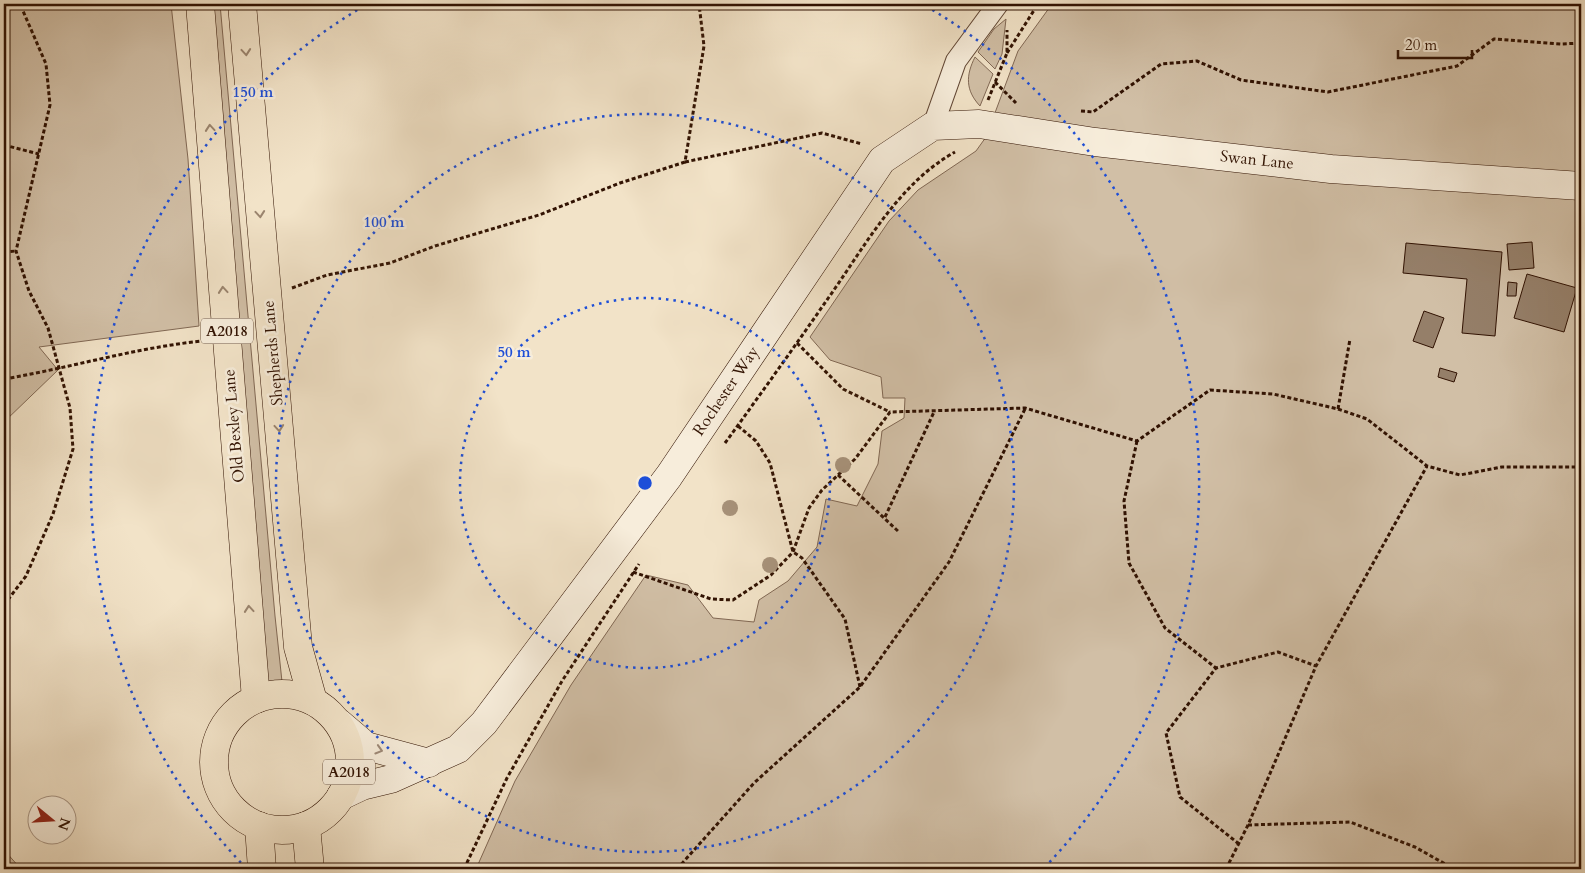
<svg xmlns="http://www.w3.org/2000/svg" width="1585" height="873" font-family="Cardo,serif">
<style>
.green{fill:#d1bfa6;stroke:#816854}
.building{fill:#957f69;stroke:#311202}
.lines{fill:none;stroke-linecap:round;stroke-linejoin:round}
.street-casing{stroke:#614634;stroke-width:22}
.secondary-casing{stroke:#311202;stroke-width:29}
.primary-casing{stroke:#311202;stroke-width:29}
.path{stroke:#311202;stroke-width:3;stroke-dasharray:4 2.5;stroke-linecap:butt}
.street{stroke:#f7eddb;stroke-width:20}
.secondary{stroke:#f7eddb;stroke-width:28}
.primary{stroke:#f2e3c8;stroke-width:28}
.tree{fill:#a7927a}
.oneway{stroke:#9b856f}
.oneway2{stroke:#9e8a79}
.ring{fill:none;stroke:#1d4ed8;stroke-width:2.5;stroke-dasharray:2.5 5}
.labels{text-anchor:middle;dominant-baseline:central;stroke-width:5;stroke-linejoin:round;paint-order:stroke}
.shield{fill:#f7eddb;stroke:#6c5443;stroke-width:1}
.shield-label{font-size:15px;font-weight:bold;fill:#311202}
.street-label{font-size:16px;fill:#311202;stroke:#f7eddb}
.centre{fill:#1d4ed8;stroke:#f7eddb;stroke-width:2.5}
.ring-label{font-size:15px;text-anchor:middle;font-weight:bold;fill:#1d4ed8;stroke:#f7eddb;stroke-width:5;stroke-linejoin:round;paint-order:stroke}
</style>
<rect width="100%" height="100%" fill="#f2e3c8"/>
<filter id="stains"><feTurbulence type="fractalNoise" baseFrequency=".004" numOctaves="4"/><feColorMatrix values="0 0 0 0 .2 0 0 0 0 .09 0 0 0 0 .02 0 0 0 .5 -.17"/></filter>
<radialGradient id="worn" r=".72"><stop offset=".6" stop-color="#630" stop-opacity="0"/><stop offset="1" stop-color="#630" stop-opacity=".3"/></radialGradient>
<g class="green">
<polygon points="4,4 171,4 188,159 199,326 39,347 58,370 4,422"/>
<polygon points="203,4 220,4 275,616 283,691 258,693"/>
<polygon points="1052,4 1581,4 1581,869 476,869 515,781 571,685 646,575 688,585 713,618 754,622 759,600 788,581 817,547 826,499 857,506 878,464 882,431 904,418 905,398 883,398 881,377 830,360 810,337 889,221 918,190 976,151 986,137 1018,51"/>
<polygon points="1006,19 1002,54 995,69 978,52 994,29"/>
<path d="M975 57 993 74 980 106C965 90 966 75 975 57Z"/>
<polygon points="4,850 21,869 4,869"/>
</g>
<g class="building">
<polygon points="1532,242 1534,268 1509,270 1507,244"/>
<polygon points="1406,243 1502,252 1495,336 1462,333 1467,279 1403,273"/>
<polygon points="1527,274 1577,288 1564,332 1514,318"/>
<polygon points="1508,282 1517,283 1516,296 1507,296"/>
<polygon points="1424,311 1444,318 1433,348 1413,341"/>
<polygon points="1440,368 1457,373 1454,382 1438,377"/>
</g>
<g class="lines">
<g class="street-casing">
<polyline id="street" points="933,126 956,61 998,4"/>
</g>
<g class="secondary-casing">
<g id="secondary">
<polyline points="339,723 366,746 429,763"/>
<polyline points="341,796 362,786 391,779 458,749 484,723 669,476 882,160 933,126 979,124 1095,142 1331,169 1581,186"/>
</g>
</g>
<g class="primary-casing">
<g id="primary">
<polyline points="200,4 256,699"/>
<polyline points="242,4 298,647 313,701"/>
<circle cx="282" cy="762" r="68"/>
<polyline points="259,826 262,869"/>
<polyline points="306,826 310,869"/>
</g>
</g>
<g class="path">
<polyline points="1007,53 1038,4"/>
<polyline points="995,82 1016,103"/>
<polyline points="988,100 1007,53 1007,30"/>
<polyline points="1081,111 1093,112 1161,64 1197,61 1241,80 1328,92 1457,66 1494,39 1561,44 1581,43"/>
<polyline points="4,145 39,154"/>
<polyline points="685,162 822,133 862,144"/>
<polyline points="4,252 16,251"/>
<polyline points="292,288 327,275 390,263 435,246 539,215 620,183 685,162 704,46 699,4"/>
<polyline points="797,343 843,389 890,412"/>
<path d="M4 379C70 368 134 348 202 341"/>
<polyline points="1338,409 1350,339"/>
<polyline points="738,426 756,441 770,463 793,552 802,558 845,619 860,687"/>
<polyline points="1137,441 1124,501 1129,563 1165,628 1216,668"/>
<path d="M725 443C760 395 795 346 829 297 865 246 899 183 955 152"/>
<polyline points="838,475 899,532"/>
<polyline points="885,517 934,412"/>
<polyline points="633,572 711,599 733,600 771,575 793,552 809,508 822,490 855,459 890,412 1025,408 1137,441 1210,390 1273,394 1338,409 1367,419 1427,466 1460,475 1502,467 1581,467"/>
<polyline points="4,605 26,576 53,514 73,449 70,408 48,328 29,291 16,251 50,105 46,64 20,4"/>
<polyline points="1248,825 1350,822 1415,847 1454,869"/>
<polyline points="1239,844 1180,797 1166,733 1216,668 1278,652 1316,666"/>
<polyline points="464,869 507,778 562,681 639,564"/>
<polyline points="677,869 754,783 860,687 949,562 1025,409"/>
<polyline points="1226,869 1248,825 1316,666 1427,466"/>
</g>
<use href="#street" class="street"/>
<use href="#secondary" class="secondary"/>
<use href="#primary" class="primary"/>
</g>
<g class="tree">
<circle cx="843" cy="465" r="8"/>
<circle cx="730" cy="508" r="8"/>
<circle cx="770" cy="565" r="8"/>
</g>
<defs><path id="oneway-chevron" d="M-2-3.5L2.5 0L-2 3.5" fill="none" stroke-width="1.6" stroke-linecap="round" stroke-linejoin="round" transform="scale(1.25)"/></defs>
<g class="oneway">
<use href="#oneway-chevron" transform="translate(246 52) rotate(85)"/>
<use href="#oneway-chevron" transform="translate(210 128) rotate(-95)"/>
<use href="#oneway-chevron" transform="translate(260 214) rotate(85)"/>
<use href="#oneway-chevron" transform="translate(223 290) rotate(-95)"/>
<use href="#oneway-chevron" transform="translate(279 428) rotate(85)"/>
<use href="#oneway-chevron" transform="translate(249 609) rotate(-95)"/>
</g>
<use class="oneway2" href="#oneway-chevron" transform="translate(379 750) rotate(17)"/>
<g class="ring">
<circle cx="645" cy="483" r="185"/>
<circle cx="645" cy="483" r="369"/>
<path d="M246 868A554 554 0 0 1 364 6M926 6A554 554 0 0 1 1044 868"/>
</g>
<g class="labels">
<g class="shield">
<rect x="201" y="318.5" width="52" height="25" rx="4"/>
<rect x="323" y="759.5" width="52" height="25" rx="4"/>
</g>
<g class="shield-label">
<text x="227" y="331">A2018</text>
<text x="349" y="772">A2018</text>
</g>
<g class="street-label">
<text transform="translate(1257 160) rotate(6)">Swan Lane</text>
<text transform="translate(273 353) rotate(-95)">Shepherds Lane</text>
<text transform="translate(726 391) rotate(-56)">Rochester Way</text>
<text transform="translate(234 426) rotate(-95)">Old Bexley Lane</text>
</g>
</g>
<circle cx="645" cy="483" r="8" class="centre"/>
<g class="ring-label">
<text x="253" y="97">150 m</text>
<text x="384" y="227">100 m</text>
<text x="514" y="357">50 m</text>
</g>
<rect width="1585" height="873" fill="none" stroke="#f2e3c8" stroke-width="20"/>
<rect x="5" y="5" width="1575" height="863" fill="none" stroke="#311202" stroke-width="2.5"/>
<rect x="10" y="10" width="1565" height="853" fill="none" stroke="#311202"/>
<g transform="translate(52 820) rotate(108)"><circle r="24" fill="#f7eddb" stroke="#a89584"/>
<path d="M0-4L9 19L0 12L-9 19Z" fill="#8f2418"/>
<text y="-8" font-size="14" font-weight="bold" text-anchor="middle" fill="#311202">N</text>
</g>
<path d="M1398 50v8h74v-8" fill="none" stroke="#311202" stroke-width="2.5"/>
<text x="1405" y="50" font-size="15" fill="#311202" stroke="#f7eddb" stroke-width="4" paint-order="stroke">20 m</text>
<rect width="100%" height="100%" filter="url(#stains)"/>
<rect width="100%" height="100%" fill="url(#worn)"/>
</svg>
